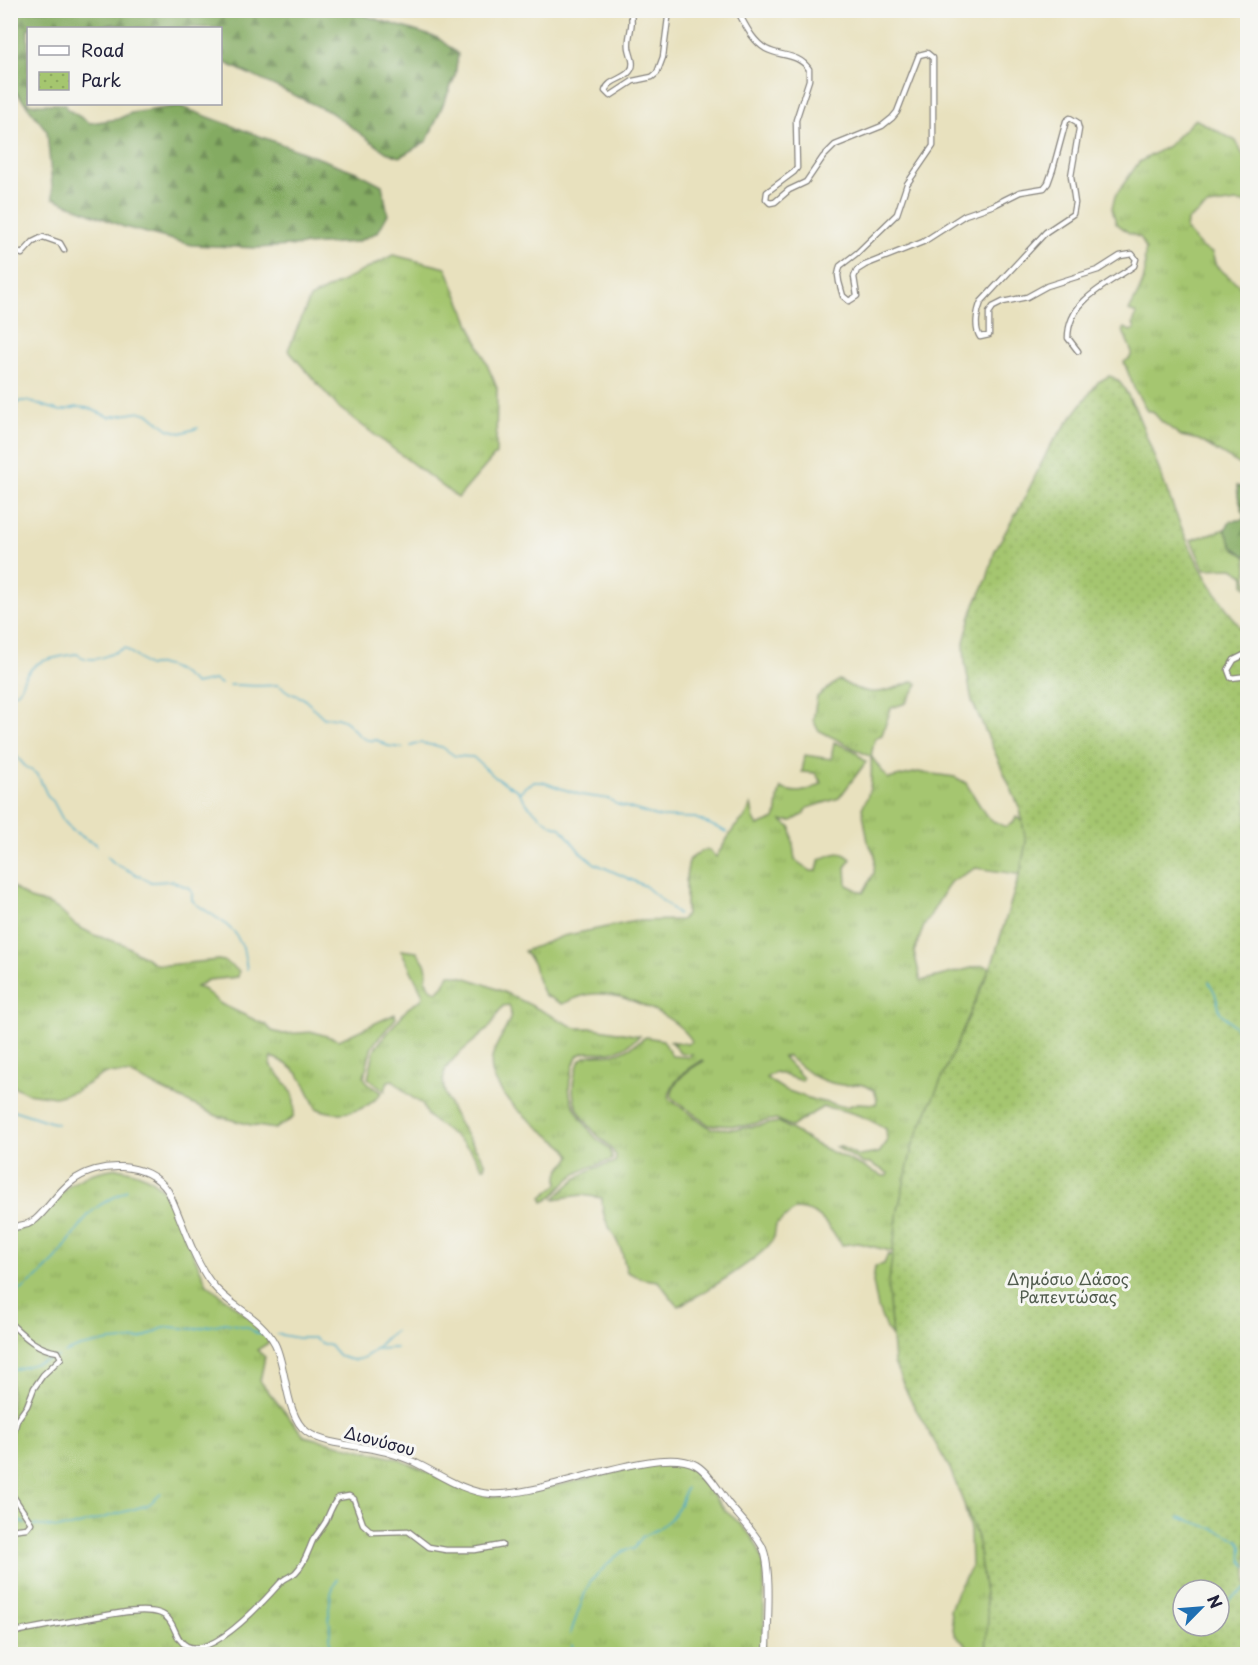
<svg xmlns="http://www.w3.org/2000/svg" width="1258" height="1665" font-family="'Playpen Sans',sans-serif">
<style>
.grass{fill:url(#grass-tufts);stroke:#647455;stroke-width:1.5;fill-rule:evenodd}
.forest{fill:url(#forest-firs);stroke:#53664e;stroke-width:1.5}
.park{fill:url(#park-dots);stroke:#647455;stroke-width:1.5;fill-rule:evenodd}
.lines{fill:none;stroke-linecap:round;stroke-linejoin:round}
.stream{stroke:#49aac8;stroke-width:1.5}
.minor-casing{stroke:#85827c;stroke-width:7}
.secondary-casing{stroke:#85827c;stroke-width:8}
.minor{stroke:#fff;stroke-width:4.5}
.secondary{stroke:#fff;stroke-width:6}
.labels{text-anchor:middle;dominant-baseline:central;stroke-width:6;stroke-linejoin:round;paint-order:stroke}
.park-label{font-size:16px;fill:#505b4d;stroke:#f6f6f2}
.street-label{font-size:16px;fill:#22223b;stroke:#f6f6f2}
</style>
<defs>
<pattern id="grass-tufts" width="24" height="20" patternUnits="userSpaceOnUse" patternTransform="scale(1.5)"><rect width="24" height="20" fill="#a5c66f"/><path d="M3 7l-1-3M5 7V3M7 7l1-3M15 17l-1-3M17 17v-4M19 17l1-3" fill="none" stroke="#8eaa61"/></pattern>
<pattern id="forest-firs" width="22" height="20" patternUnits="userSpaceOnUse" patternTransform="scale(1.5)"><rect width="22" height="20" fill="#84ab62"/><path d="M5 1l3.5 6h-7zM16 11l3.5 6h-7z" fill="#6c8b52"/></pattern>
<pattern id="park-dots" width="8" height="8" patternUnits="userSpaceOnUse" patternTransform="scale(1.5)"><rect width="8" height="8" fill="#a5c66f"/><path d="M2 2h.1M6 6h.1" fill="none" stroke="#8eaa61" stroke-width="1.8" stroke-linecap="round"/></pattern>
</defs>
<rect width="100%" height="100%" fill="#f6f6f2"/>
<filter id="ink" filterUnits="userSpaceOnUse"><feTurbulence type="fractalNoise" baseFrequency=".0167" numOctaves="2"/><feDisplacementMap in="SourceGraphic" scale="12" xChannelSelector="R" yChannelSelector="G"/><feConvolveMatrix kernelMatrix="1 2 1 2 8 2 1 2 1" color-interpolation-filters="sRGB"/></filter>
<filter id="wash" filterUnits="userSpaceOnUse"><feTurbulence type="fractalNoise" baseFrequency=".008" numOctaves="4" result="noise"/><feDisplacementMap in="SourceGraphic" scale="24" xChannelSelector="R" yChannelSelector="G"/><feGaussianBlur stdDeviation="1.35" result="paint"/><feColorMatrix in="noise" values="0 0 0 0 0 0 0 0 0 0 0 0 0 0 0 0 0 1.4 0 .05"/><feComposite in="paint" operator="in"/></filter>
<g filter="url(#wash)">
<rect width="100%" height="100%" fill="#e8e1be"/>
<g class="grass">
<path d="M1195 119 1236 141 1247 163V203L1236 202 1207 206 1187 221 1186 230 1202 248 1212 253 1216 266 1238 284 1247 300V471L1239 464 1199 440 1181 436 1161 421 1152 411H1147L1134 388 1124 362 1130 358 1132 352 1123 331 1125 328 1130 331 1135 329 1133 323 1137 314 1129 311C1135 299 1145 283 1145 269 1145 261 1143 257 1146 249L1141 238 1129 233 1116 223 1112 208 1115 196 1139 162 1168 146Z"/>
<polygon points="393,255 446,268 497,388 496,454 458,498 338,407 288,350 310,298"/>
<polygon points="1225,529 1232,546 1247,557 1247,587 1244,585 1244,575 1233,568 1204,569 1191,540"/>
<path d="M839 680C871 699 882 693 914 681L918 684 906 703 891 708 882 735 875 738 871 756 888 779 918 772 955 777 966 783 985 814 993 821 1006 827 1014 822 1016 817 1025 822 1044 878 976 868 950 882 924 926 914 952 921 981 983 965 1011 975 1247 1654H971L965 1643 954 1634 950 1610 957 1591 971 1567 970 1530 965 1509 960 1456 936 1394 886 1329 878 1308 873 1282 875 1266 884 1264 888 1254 900 1259 903 1254 858 1243 842 1245C828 1227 821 1210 796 1209L776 1225C775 1230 775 1235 773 1239 765 1257 698 1296 678 1306L658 1281 643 1279 627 1272C625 1266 624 1259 622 1253 615 1232 601 1223 602 1198L582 1195 554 1199C568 1185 581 1172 601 1166 606 1164 610 1165 615 1162L616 1157C612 1147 606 1143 598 1136 575 1111 565 1093 580 1060 591 1051 605 1057 617 1053 629 1050 636 1043 646 1037L663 1040 672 1056 688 1057 692 1054 680 1053 670 1041 688 1044 692 1041C677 1016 622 992 593 994 583 994 572 1000 562 1004L544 995 537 979 534 964 524 951 563 936 636 921 681 920 686 915V877L689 860 701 851 709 850 716 857 734 828 745 817 751 805 754 819 758 826 775 819C779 808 776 798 781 788 796 795 808 792 822 783L815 773 802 772 805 755 831 759 834 742 853 750 866 762 839 798 808 808 803 815 792 821H782L791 828 795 860 811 871H817L819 860C831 855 840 848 851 859L846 866 847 885 863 893 874 873 875 855 868 842 862 808C872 791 872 776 871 757L818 730 813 720 817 697ZM788 1056C805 1071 818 1082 842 1085 858 1086 856 1080 874 1090L877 1099 876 1104 858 1103 846 1107 814 1100 783 1089 766 1078 775 1072 802 1081 803 1078 783 1057ZM703 1060 704 1061C689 1069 674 1079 671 1097L709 1125 743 1126 776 1119 792 1127C802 1119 812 1114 823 1107 847 1110 865 1116 886 1129L887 1142 879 1153 859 1156 841 1147H836L864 1164 870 1163 888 1173 887 1176H883L815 1144 779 1122 738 1129 710 1128 668 1098C674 1079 685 1069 703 1060ZM1183 1590H1219V1626H1183Z"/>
<path d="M11 886 30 899 48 904 58 909 75 925 94 935 123 944 156 964 167 965 218 960 224 961 239 971 238 977 208 980 196 987 203 989 221 1004 266 1025 272 1031 283 1034 314 1032 339 1040 395 1014 396 1018 372 1046 364 1077 368 1084 382 1092C366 1113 339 1118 316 1108 303 1081 302 1069 272 1057L270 1065C286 1083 299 1094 293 1118L275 1129 251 1125 217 1116 130 1074 105 1073 76 1091 55 1097 27 1093 11 1085Z"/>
<path d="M401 950 417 952C425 962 429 967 426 980L429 987 437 992 444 985 449 974C491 981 538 1010 576 1028H594L640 1036C630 1043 622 1051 610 1052 598 1054 588 1049 577 1056 567 1082 565 1096 582 1119 586 1125 591 1133 596 1138 604 1145 613 1148 612 1160 599 1164 584 1168 572 1177 562 1184 554 1199 543 1202L542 1197 558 1184C557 1162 565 1170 571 1156 568 1148 558 1142 551 1137 531 1121 505 1103 494 1078 481 1048 519 1026 509 1005L503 1006C497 1013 494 1022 488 1029 475 1042 457 1052 447 1067 431 1093 471 1140 485 1162V1167H482C472 1147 451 1133 433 1121L428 1116 422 1104 407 1094 393 1080 388 1081 385 1091 368 1078 375 1048 408 1008 422 999 423 995Z"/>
<path d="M117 1168C139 1172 151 1176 166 1194L207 1284 251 1319 270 1342 257 1350 265 1357 260 1381 304 1436 398 1459 483 1495 503 1497 519 1494 660 1462C672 1462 686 1461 696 1468 704 1474 705 1484 711 1492 716 1498 722 1508 728 1513 749 1530 763 1547 764 1574V1654H11V1231C42 1225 41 1213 61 1193 77 1177 96 1171 117 1168Z"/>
</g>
<g class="forest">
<polygon points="11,10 350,11 438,38 458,54 455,77 427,141 400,157 386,152 330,112 221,61 220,28 126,28 113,24 92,28 28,28 28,104 65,104 67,109 90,123 118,119 131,113 179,106 359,173 382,185 388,214 378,232 357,242 257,248 192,245 124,227 53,198 47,131 18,94 11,90"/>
<polygon points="1237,486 1247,489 1247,557 1232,546 1225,529 1231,521 1245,519 1238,496"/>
</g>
<path class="park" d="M1109 376C1122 379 1127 395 1134 406 1164 474 1181 549 1227 609 1233 618 1239 627 1247 634V1654H986L988 1616 977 1537 950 1469 910 1399 894 1363 888 1289 898 1210 913 1144 993 961 1021 869 1026 842 1020 809 972 701 965 663 964 642 973 609 987 579 995 550 1022 503 1050 446 1098 382ZM1183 1590H1219V1626H1183Z"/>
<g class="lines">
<g class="stream">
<polyline points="10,37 14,42"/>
<polyline points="10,409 21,401 27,401 61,411 77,407 88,408 109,417 141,412 149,414 168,429 181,433 198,428"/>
<path d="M230 685C247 685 261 687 278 685L290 693 303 698 324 718C355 712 352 745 377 740L388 746 403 748"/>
<path d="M10 694C25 692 19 682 27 674 30 670 36 664 41 662 43 660 72 654 77 654 93 666 109 654 125 648L148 666C167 661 181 672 195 684L214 680 221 684"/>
<polyline points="411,746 420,743 442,747 455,756 473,757 496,778 517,790 528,805 541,817 552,825 561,828 580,852 594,863 645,886 678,914"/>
<polyline points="10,749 25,766 38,775 48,797 53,801 63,820 72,830 89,841 95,843 97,846"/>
<polyline points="519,793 525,787 534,782 542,782 581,795 609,799 616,804 659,817 695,818 727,832"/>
<polyline points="107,856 114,863 151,882 172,881 189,888 192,892 192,900 196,904 223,922 235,933 243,948 247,969"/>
<polyline points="1209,982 1215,993 1220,1012 1236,1028 1248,1052"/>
<polyline points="10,1109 57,1124"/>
<polyline points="12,1297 37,1278 56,1259 89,1214 100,1205 127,1190"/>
<path d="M276 1334 298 1338H314C319 1344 324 1343 330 1346 335 1349 336 1354 340 1356 368 1370 377 1341 395 1331"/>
<polyline points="10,1340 15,1338 16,1333"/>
<polyline points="377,1349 396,1348"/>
<polyline points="65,1353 80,1347 110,1341 141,1339 161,1329 169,1327 194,1329 225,1323 247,1327 256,1333 266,1334"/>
<polyline points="10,1371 58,1357"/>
<polyline points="1246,1468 1248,1471"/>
<polyline points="10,1513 15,1519 26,1524"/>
<path d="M1179 1517C1190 1521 1234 1534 1240 1542 1246 1550 1235 1558 1248 1567"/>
<polyline points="33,1525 58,1528 71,1527 148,1505 161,1494"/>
<polyline points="1219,1601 1229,1600 1248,1588"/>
<polyline points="570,1635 586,1590 591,1581 615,1557 628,1549 634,1549 642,1537 658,1529 670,1519 679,1507 686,1488"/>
<polyline points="572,1645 574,1654"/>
<polyline points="331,1654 329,1610 331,1593 337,1578"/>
</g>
</g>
</g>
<g filter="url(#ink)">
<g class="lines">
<g class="minor-casing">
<g id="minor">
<path d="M630 10C635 27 627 34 629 48 630 55 636 64 630 71 623 80 609 79 605 91L610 96 633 81 652 77 657 73 663 57 669 10"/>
<path d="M737 10C745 24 752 41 766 49 781 57 798 53 809 69V80L796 120 797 168 794 172 767 192 766 199 770 203 775 202 789 190 806 182 823 157 835 145 882 126 892 118 897 112 919 55 927 53 933 58V146L907 184 897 214 857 253 840 266 838 275 839 282 843 296 849 301 857 296 854 277 857 270 865 265 923 242 965 215 994 205 1020 192 1044 188 1048 183 1053 169 1066 121 1070 118 1077 122 1079 129 1071 176 1075 203 1073 214 1046 232 981 302C977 311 974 328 980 337L989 335V313L993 307 1003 302 1027 297 1047 286 1098 270 1120 256 1132 254 1136 259 1134 266C1107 285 1068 300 1068 338L1078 351"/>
<polyline points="10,249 22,254 33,242 43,237 60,243 64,250"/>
<polyline points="1248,653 1234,660 1228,670 1231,678 1248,676"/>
<path d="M10 1323C25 1337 37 1349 58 1352L61 1358 43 1375 34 1388 27 1406 17 1420 10 1448"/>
<polyline points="10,1487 13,1496 31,1523 27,1528 10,1530"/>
<path d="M10 1633C39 1627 67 1622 96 1617 114 1614 141 1608 159 1613 176 1618 173 1639 187 1646 213 1658 265 1600 281 1582 285 1578 292 1576 296 1572 305 1563 308 1551 313 1540 317 1534 322 1528 326 1521 329 1514 333 1503 338 1498L349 1496 354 1499 363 1524 372 1532 408 1531 429 1547 446 1550H475L502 1545"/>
</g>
</g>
<g class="secondary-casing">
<path id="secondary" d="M10 1228 28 1224 35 1220C48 1209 57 1193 71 1182 98 1161 147 1160 168 1191 181 1217 194 1263 213 1285 231 1308 261 1316 275 1344 287 1368 285 1416 307 1432 326 1446 363 1445 386 1452 396 1455 406 1458 416 1463 439 1474 463 1492 491 1494 540 1498 657 1443 696 1465 709 1473 719 1491 728 1503 739 1517 753 1530 762 1546 773 1568 767 1628 767 1654"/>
</g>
<use href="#minor" class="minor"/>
<use href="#secondary" class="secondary"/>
</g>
</g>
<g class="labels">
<g class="park-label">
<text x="1068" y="1278">Δημόσιο Δάσος<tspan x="1068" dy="18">Ραπεντώσας</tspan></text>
</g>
<g class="street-label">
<text transform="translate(380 1440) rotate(15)">Διονύσου</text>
</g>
</g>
<rect width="1258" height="1665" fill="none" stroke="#f6f6f2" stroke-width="36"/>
<rect x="27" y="27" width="195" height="78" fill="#f6f6f2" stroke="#a1a1a9" stroke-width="1.5"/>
<rect x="39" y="46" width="30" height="9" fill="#ffffff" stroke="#a1a1a9" stroke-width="1.5"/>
<text x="81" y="57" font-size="18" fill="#22223b">Road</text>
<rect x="39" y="72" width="30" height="18" fill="url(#park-dots)" stroke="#a1a1a9" stroke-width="1.5"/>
<text x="81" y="87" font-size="18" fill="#22223b">Park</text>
<g transform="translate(1201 1608) rotate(65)"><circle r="28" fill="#f6f6f2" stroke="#a1a1a9" stroke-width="1.5"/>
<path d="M0-4.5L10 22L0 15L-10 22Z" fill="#1f6fb2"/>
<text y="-9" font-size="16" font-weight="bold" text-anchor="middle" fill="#22223b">N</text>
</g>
</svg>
